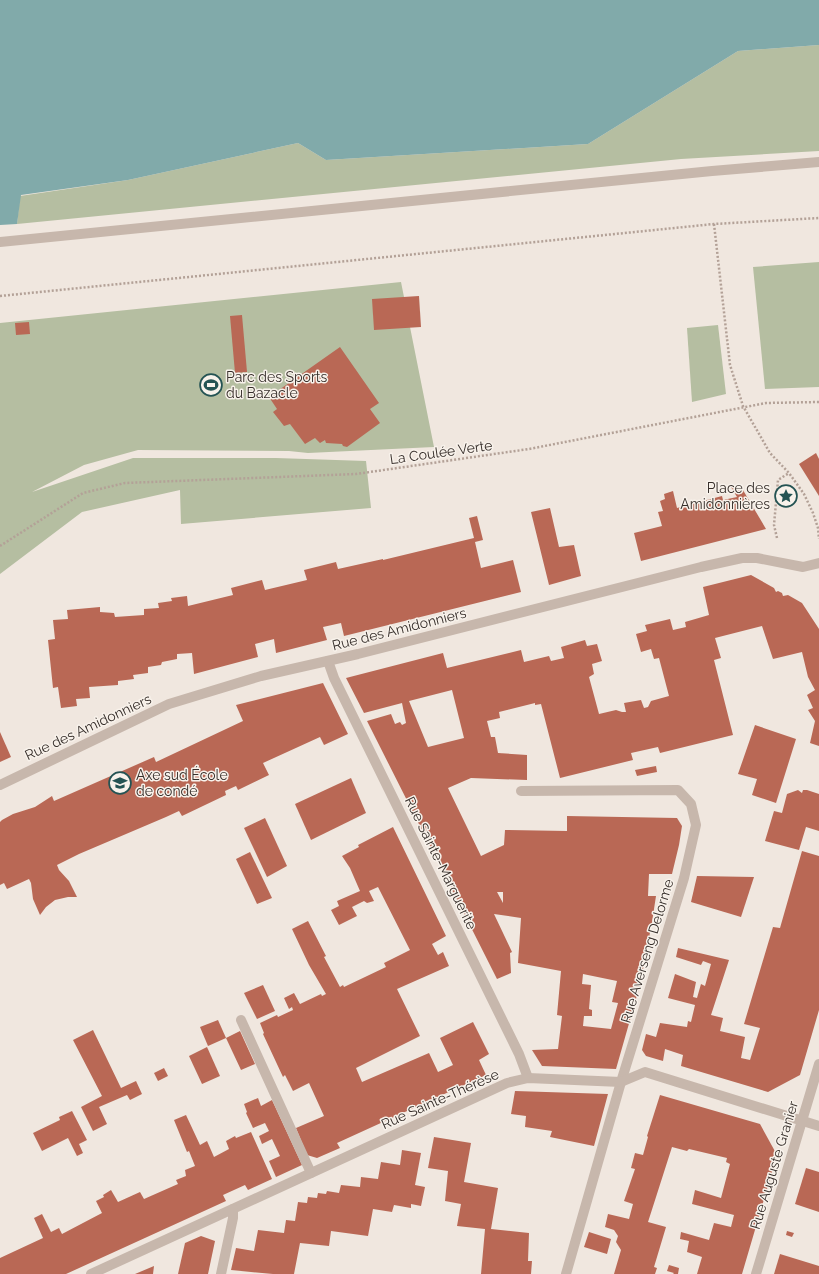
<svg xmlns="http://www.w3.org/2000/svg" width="819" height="1274" font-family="Raleway,sans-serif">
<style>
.green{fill:#b5bea1}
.water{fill:#81aaaa}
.building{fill:#b96855;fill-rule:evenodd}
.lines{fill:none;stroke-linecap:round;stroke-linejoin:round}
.path{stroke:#b3a197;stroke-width:2.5;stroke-dasharray:2 2;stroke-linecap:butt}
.minor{stroke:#c7b7ac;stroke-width:10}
.labels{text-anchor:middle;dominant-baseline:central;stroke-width:3;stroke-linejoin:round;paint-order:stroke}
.poi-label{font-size:14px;fill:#362e2a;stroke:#f8f2eb;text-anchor:start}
.street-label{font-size:14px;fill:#362e2a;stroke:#f8f2eb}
</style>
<rect width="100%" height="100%" fill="#f0e7df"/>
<g class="green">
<polygon points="819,45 819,151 681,159 17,224 20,196 128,180 298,143 326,160 588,144 738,51"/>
<polygon points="819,262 819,387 765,389 753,267"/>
<polygon points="401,282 434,447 308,453 289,451 138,450 84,465 32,492 133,458 276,458 366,461 371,508 181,524 180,490 82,512 0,574 0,323"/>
<polygon points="718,325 726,394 692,402 687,328"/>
</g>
<polygon class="water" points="0,0 819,0 819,45 738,51 588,144 326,160 298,143 128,180 21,195 17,224 0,225"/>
<g class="building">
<polygon points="419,296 421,327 374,330 372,299"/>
<polygon points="242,315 247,372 235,373 230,316"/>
<polygon points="29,322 30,334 16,335 15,323"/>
<polygon points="340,347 379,403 370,409 380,423 347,447 343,446 342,444 326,443 325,440 320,443 315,438 305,444 290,424 284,426 273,412 277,409 269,397"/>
<polygon points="816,453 819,459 819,496 799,464"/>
<polygon points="740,485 766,529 641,561 634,533 662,526 658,512 663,511 660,501 665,499 664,494 673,491 677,508 722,496 723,500 737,497 731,487"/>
<polygon points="550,508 559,547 574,545 581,576 549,585 531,512"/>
<polygon points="477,516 483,540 475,542 481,568 513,560 521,592 344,636 341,623 323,627 327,640 276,653 274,639 255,644 258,657 194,674 192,653 177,654 177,659 162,662 161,665 148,667 148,673 133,675 134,679 118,681 118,685 89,687 90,698 76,699 77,706 61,708 58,687 53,688 48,640 55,639 53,620 68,619 67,610 100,607 100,612 114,613 115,617 144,615 144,609 159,608 158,603 172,601 171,598 187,596 188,606 233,595 231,588 262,580 265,590 307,580 304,570 336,562 338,569 383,559 383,560 474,538 469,518"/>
<path d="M751 575 774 588 776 592 778 591 782 593 783 596 788 595 802 603 819 629V746L810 743 815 721 808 710 813 708 807 695 815 690 808 677 802 652 773 659 762 626 715 638 721 658 714 660 733 735 660 753 658 747 631 753 633 760 560 778 541 704 535 705V703L499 712 500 718 487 721 491 737H495L498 753 527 755V780L471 778 448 788 481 856 504 845 505 830 567 831V816L677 818 682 826 679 845 672 874H649L648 896H656L652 922 640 985 616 1069 542 1066 532 1050 558 1049 562 1016 557 1015 561 971 518 963 521 918 494 914 512 952 510 953 511 973 497 979 367 721 391 714 395 724 400 722 402 725 406 723 402 703 364 713 346 678 443 653 447 668 521 650 524 662 549 656 551 661 564 658 561 647 585 640 587 646 597 644 602 661 592 664 594 674 589 677 599 714 616 710 622 712H626L624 703 641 700 644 708 648 707 651 701 669 696 659 658 654 659 651 649 641 652 636 634 647 631 645 625 670 619 673 630 686 627 685 622 709 615 703 587ZM452 690 464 738 428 747 409 701ZM497 892H503V903ZM583 974 617 981 612 1002 618 1003 611 1029 583 1026 584 1016H592V1010L589 1009 591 985 582 984Z"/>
<polygon points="323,683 348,734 324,745 320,737 263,763 269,775 238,790 236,786 225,791 226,795 182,816 179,811 166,817 79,854 57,865 59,870 69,881 77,897 68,897 55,900 46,907 40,915 33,899 31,883 29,879 7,889 4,883 0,885 0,822 2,820 13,814 35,807 52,796 54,801 154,757 156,762 243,721 236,705"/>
<polygon points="755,725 796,739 776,803 752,795 757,779 738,774"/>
<polygon points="0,732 11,757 0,762"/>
<polygon points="656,766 657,772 637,776 635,770"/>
<polygon points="351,778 366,813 311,840 295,804"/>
<polygon points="798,790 802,793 803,790 807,790 819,794 819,831 806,827 799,850 765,841 774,811 782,813 787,794"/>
<polygon points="265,818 287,866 267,877 244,828"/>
<polygon points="393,827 446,936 432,944 438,955 443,952 449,966 397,989 420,1036 356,1068 362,1082 429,1053 438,1072 453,1065 440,1038 473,1022 489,1054 479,1060 486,1075 337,1143 340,1148 317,1158 307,1155 296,1128 324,1116 309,1083 293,1091 285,1075 283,1077 263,1034 264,1033 260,1023 277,1015 278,1017 293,1010 292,1007 289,1009 284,998 294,993 300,1004 321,994 322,996 326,994 309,965 292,929 308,921 326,956 324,957 340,987 343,985 344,987 386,967 384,963 410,950 378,887 369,891 374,901 367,903 364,901 352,907 357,916 339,925 331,910 339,906 337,901 360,891 350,868 342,856 359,847 358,845"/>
<polygon points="802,851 819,856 819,1010 800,1075 768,1092 681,1066 683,1055 665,1049 663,1061 646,1056 642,1050 646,1034 656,1037 660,1023 687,1027 688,1021 691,1022 695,1005 668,998 675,974 696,982 693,997 697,998 701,984 705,986 711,964 703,961 701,965 676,957 678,948 729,960 711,1015 723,1018 720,1031 745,1037 741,1058 750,1060 760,1028 744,1024 773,927 780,928"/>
<polygon points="250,852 272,898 257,904 236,859"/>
<polygon points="697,876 754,877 741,917 691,902"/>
<polygon points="263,985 275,1011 257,1019 244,993"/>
<polygon points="218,1020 226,1038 208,1046 200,1027"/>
<polygon points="93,1030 121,1088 136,1081 142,1094 130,1100 127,1095 99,1107 107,1124 93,1131 81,1107 102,1096 73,1040"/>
<polygon points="240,1031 255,1064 241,1070 226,1038"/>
<polygon points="207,1047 220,1076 202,1084 189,1056"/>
<polygon points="164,1068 168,1076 158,1081 154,1073"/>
<polygon points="515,1091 608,1094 594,1146 550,1137 552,1131 525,1127 526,1116 511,1114"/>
<polygon points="660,1095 760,1124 777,1155 742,1274 697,1274 702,1257 687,1252 689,1241 680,1239 681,1232 709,1240 714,1223 731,1227 734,1215 692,1204 695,1190 721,1198 730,1164 726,1162 727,1158 689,1149 687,1151 672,1147 648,1222 666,1227 654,1267 657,1268 655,1274 614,1274 621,1250 616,1242 618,1236 614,1230 605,1227 608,1214 629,1219 633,1204 624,1201 635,1169 631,1168 635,1153 643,1155 648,1137 647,1136"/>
<polygon points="258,1098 261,1106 272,1100 302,1165 276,1177 269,1161 280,1156 272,1139 262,1144 259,1136 269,1131 265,1123 253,1128 246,1113 247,1112 244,1104"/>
<polygon points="72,1111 87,1140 79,1144 83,1153 77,1156 68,1138 42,1151 33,1133 60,1120 59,1117"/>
<polygon points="186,1115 200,1145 207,1141 214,1157 229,1149 226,1141 235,1136 236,1138 251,1132 272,1179 248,1190 245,1185 223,1195 226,1201 66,1274 0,1274 0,1258 43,1238 34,1218 42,1214 51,1232 59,1228 62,1234 102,1213 96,1201 104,1197 103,1195 111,1190 118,1202 140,1192 144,1199 178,1184 176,1180 186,1176 185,1170 195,1166 189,1151 187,1152 174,1120"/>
<polygon points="434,1137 471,1143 464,1182 498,1188 491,1229 529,1233 528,1261 532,1261 531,1274 481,1274 485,1229 457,1226 461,1204 445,1201 448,1171 428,1168"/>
<polygon points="402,1150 421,1153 415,1185 425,1187 421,1206 411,1204 411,1208 394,1205 392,1212 373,1209 368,1236 331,1231 329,1246 300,1243 294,1274 273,1274 231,1270 236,1248 254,1251 258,1230 284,1233 286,1220 295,1221 298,1202 307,1203 308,1197 317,1198 318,1193 326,1194 327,1191 339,1193 341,1185 360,1187 361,1177 378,1179 381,1162 400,1165"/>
<polygon points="806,1168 819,1172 819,1212 795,1204"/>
<polygon points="787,1231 794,1233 792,1237 786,1235"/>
<polygon points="589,1232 611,1239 607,1254 584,1247"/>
<polygon points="201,1236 215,1241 208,1274 178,1274 185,1243"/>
<polygon points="780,1254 819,1266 819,1274 774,1274"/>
<polygon points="669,1265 679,1268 678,1274 673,1274 674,1273 667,1271"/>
<polygon points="154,1266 153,1274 135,1274"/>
</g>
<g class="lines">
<g class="path">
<polyline points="714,224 730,365 743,406 770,453 789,473 804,494 813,513 818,528 819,539"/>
<polyline points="0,296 714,224 819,218"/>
<polyline points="777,538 774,525 778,480 789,473"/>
<polyline points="0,546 83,493 125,483 356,474 529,449 766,403 819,402"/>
</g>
<g class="minor">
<polyline points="0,242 712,171 819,162"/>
<polyline points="328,661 334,678 519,1054 528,1078"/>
<polyline points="0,785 169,704 261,676 358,654 701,567 742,558 757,558 803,567 819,563"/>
<polyline points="521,791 678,790 691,804 696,825 684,878 621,1082 566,1274"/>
<polyline points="241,1020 311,1173"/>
<polyline points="91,1274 507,1083 528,1078 621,1082 645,1072 819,1126"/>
<polyline points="221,1274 233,1218 233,1209"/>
<polyline points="756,1274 819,1064"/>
</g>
</g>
<defs>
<g id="stadium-ring" transform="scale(1.15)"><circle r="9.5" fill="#f8f2eb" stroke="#245353" stroke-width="1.5"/><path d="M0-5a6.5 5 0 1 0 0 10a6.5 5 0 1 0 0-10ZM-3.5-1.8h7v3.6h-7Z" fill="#245353"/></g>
<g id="sight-ring" transform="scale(1.15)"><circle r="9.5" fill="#f8f2eb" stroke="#245353" stroke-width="1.5"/><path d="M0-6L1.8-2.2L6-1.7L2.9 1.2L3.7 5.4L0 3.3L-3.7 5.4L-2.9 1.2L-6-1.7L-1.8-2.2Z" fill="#245353"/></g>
<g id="university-ring" transform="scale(1.15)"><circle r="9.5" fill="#f8f2eb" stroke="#245353" stroke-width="1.5"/><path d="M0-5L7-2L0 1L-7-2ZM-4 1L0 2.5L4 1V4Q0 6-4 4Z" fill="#245353"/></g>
</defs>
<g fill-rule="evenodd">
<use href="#stadium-ring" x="211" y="385"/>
<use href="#sight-ring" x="786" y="496"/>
<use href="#university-ring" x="120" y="783"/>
</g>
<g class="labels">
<g class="poi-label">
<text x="226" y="377">Parc des Sports<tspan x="226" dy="16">du Bazacle</tspan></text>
<text x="770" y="488" text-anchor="end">Place des<tspan x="770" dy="16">Amidonnières</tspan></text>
<text x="136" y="775">Axe sud École<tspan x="136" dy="16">de condé</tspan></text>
</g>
<g class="street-label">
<text transform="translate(441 452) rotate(-8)">La Coulée Verte</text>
<text transform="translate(399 629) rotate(-14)">Rue des Amidonniers</text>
<text transform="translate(88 727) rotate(-25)">Rue des Amidonniers</text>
<text transform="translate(441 863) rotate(64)">Rue Sainte-Marguerite</text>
<text transform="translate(647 951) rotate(-73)">Rue Averseng Delorme</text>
<text transform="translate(440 1099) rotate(-24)">Rue Sainte-Thérèse</text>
<text transform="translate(774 1165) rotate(-73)">Rue Auguste Granier</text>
</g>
</g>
</svg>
